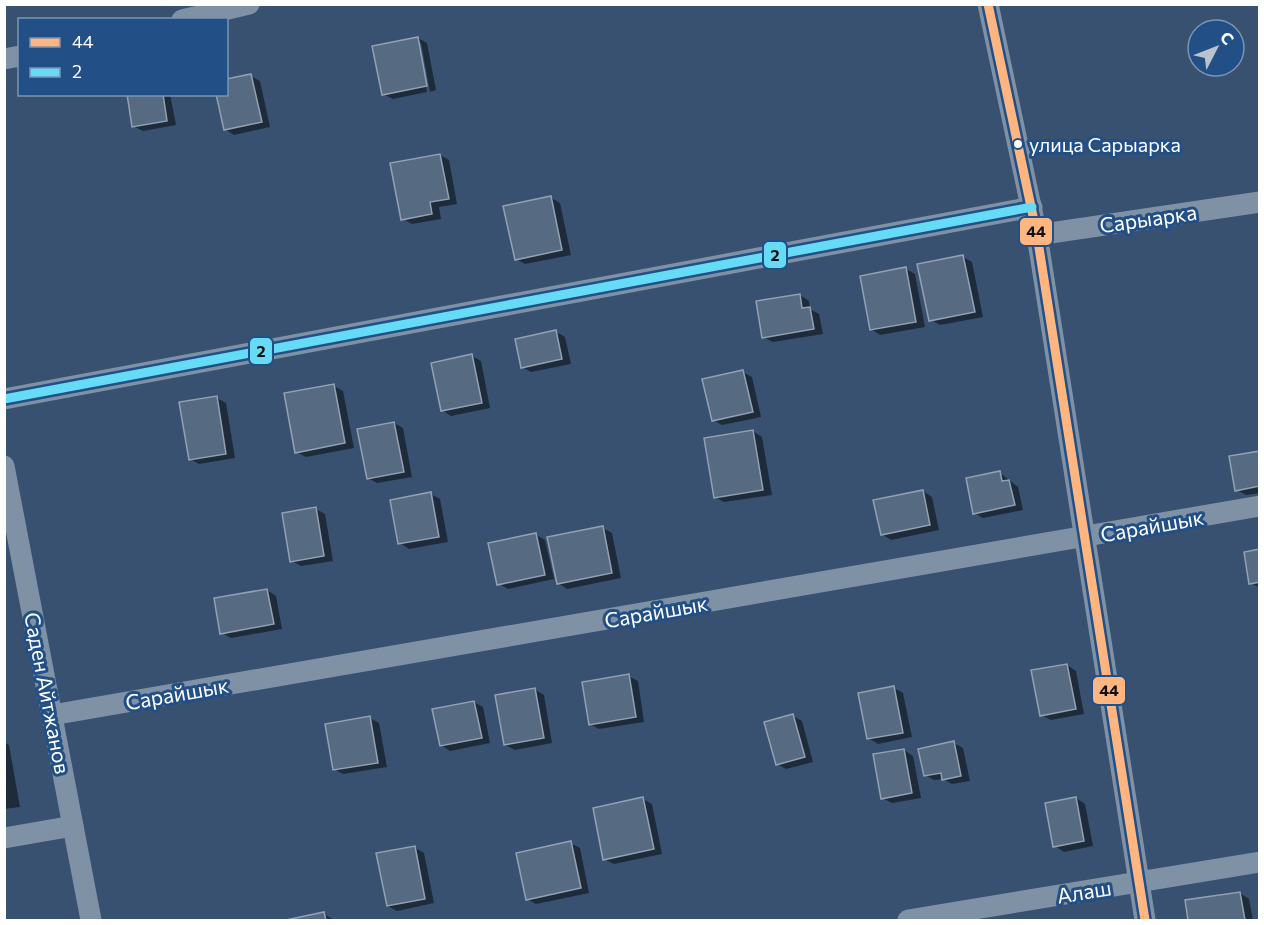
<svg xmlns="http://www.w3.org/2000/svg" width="1264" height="925" font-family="Commissioner,sans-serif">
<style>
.shadow{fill:#0007}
.building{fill:#566a82;stroke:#93a1b3;stroke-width:1.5}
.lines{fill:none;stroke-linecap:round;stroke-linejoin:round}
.street{stroke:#7f91a5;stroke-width:21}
.bus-1-casing{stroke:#224f86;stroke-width:14}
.bus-2-casing{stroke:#224f86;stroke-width:14}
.bus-1{stroke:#ffb580;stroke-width:9}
.bus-2{stroke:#66dbf5;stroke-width:9}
.bus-dot{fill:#fff;stroke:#224f86;stroke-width:2}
.labels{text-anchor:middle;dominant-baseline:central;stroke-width:6;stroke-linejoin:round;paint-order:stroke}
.bus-label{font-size:20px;fill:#fff;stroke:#224f86;text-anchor:start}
.street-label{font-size:21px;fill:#fff;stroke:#224f86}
.line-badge{stroke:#224f86;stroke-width:2}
.pale-badge-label{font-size:16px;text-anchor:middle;font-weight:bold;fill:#111}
</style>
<rect width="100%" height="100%" fill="#385170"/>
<g class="shadow">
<polygon points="418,38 427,43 436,90 430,92 421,43 418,43 427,92 393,99 383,94"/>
<polygon points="251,76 260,81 270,127 234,135 225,129 226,94"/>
<polygon points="128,94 170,94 176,125 143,131 133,126"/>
<polygon points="440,155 449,160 457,204 439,207 441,219 412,224 403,219"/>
<polygon points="550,197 560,203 571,255 525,264 516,259"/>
<polygon points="963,257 972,262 983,317 940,325 931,320"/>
<polygon points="906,269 915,274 925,327 880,335 871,329"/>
<polygon points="800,295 809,301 810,309 819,314 823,334 773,342 763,337"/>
<polygon points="556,332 565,337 571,364 531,372 522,367"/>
<polygon points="472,356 481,361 490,408 451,416 442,410"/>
<polygon points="743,372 752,377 761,417 722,425 713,420"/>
<polygon points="334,386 343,391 354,448 306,457 296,452"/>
<polygon points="217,398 226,403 235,458 199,464 190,459"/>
<polygon points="394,423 403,428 412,477 377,483 368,478"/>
<polygon points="753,431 762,437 772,495 724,502 715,497"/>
<polygon points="1260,452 1260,493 1246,495 1237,490"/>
<polygon points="1000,473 1018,487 1023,510 983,518 974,513"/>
<polygon points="923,491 932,497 939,530 891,540 882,534"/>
<polygon points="431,494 440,499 448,542 409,549 400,543"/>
<polygon points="316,509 325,514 333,561 301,566 292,561"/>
<polygon points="603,528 612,533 621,578 567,589 558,583"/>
<polygon points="535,534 545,540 554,579 508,589 499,584"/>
<polygon points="1260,551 1260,588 1251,583"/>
<polygon points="267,590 276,596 282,629 231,638 222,633"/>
<polygon points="1067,665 1076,671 1084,714 1051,720 1041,715"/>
<polygon points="628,676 638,681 644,722 599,729 590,724"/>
<polygon points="894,688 903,693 912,737 878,744 868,738"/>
<polygon points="534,689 544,695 552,743 515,750 505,745"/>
<polygon points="474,702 483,707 490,743 450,751 441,745"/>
<polygon points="793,716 802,721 813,762 786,769 777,764"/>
<polygon points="370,718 379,723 387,767 343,774 334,769"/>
<polygon points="4,742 9,745 20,807 4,809"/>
<polygon points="954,743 963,748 970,781 952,784 943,779 934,780 925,775"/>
<polygon points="904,750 913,756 921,798 892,803 882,798"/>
<polygon points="1076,798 1085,804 1093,846 1064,852 1055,846"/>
<polygon points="643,799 652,804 662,854 614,864 604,859"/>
<polygon points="570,843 580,848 589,893 536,904 527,899"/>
<polygon points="414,847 424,853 434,903 397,911 388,906"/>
<polygon points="1240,893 1249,899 1253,920 1189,920 1186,902"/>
<polygon points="324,914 334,920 293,920"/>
</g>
<g class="building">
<polygon points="418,37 427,86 382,95 372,46"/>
<polygon points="251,74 262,122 224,130 216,94 226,94 226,79"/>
<polygon points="127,94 163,94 167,121 132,127"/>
<polygon points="440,154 449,199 430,202 432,214 401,220 390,163"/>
<polygon points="551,196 562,250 515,260 503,206"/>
<polygon points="963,255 975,312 929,321 917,264"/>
<polygon points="906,267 916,322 870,330 860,276"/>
<polygon points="800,294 802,308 810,307 814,329 762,338 756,301"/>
<polygon points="556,330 562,359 521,368 515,339"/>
<polygon points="472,354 482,403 441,411 431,363"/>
<polygon points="743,370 753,412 712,421 702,379"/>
<polygon points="334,384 345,443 295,453 284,393"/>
<polygon points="217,396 226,454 189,460 179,402"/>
<polygon points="394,422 404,472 367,479 357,429"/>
<polygon points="753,430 763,490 714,498 704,438"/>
<polygon points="1260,451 1260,486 1235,491 1229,456"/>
<polygon points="1000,471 1002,481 1009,480 1015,505 973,514 966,478"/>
<polygon points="923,490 930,525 881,535 873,500"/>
<polygon points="431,492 439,537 398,544 390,500"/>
<polygon points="316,507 324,556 290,562 282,513"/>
<polygon points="603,526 612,573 557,584 547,537"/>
<polygon points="536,533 545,575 497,585 488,543"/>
<polygon points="1260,549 1260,582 1249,584 1244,552"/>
<polygon points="267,589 274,624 220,634 214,598"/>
<polygon points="1067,664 1076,709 1040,716 1031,670"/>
<polygon points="629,674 636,717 589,725 582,682"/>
<polygon points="894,686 903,733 867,739 858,693"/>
<polygon points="535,688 544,738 504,745 495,695"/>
<polygon points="474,701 482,738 440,746 432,709"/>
<polygon points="793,714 805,757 776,765 764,722"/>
<polygon points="370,716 378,763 333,770 325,724"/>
<polygon points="954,741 961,776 942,780 941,773 924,776 918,749"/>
<polygon points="904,749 912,793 881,799 873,754"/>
<polygon points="643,797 654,849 603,860 593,808"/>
<polygon points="1076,797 1084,841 1053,847 1045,803"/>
<polygon points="571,841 581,888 526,900 516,853"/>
<polygon points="415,846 425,899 387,906 376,853"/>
<polygon points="1240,892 1245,920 1188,920 1185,900"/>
<polygon points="324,912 326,920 286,920"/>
</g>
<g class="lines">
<g class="street">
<polyline points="988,4 1037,235 1145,920"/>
<polyline points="182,20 249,4"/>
<polyline points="4,59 20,56"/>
<polyline points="1037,235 1260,202"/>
<polyline points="4,399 1032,207"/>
<polyline points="4,466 91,920"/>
<polyline points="52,715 1260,506"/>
<polyline points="4,838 73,826"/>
<polyline points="908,920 1260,862"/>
</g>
<g class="bus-1-casing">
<polyline id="bus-1" points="988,4 1037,235 1145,920"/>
</g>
<g class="bus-2-casing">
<polyline id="bus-2" points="4,399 1032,207"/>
</g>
<use href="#bus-1" class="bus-1"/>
<use href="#bus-2" class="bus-2"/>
</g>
<circle class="bus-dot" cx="1018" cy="144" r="5"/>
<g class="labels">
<g class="bus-label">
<text x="1029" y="144">улица Сарыарка</text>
</g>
<g class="street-label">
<text transform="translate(1148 218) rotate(-8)">Сарыарка</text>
<text transform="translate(1152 525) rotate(-10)">Сарайшык</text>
<text transform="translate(656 611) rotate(-10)">Сарайшык</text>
<text transform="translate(48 693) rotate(79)">Саден Айтжанов</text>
<text transform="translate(177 693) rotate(-10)">Сарайшык</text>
<text transform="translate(1084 891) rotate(-9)">Алаш</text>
</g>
</g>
<g class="line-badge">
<rect x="1019" y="217" width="34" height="29" rx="6" fill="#ffb580"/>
<rect x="763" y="241" width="24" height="28" rx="6" fill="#66dbf5"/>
<rect x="249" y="337" width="24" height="28" rx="6" fill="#66dbf5"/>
<rect x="1092" y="676" width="34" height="29" rx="6" fill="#ffb580"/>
</g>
<g class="pale-badge-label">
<text x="1036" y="237">44</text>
<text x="775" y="261">2</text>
<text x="261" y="357">2</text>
<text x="1109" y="696">44</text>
</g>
<rect width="1264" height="925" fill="none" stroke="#ffffff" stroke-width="12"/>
<rect x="18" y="18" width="210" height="78" fill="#224f86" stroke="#7a95b6" stroke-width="1.5"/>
<rect x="30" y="38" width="30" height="9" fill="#ffb580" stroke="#7a95b6" stroke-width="1.5"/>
<text x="72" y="48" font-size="18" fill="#ffffff">44</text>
<rect x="30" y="68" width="30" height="9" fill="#66dbf5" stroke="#7a95b6" stroke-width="1.5"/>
<text x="72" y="78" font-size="18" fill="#ffffff">2</text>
<g transform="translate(1216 48) rotate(48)"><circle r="28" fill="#224f86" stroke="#7a95b6" stroke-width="1.5"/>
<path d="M0-4.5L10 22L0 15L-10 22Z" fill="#b9c2cd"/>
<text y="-9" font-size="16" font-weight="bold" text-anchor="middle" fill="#ffffff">С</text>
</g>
</svg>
